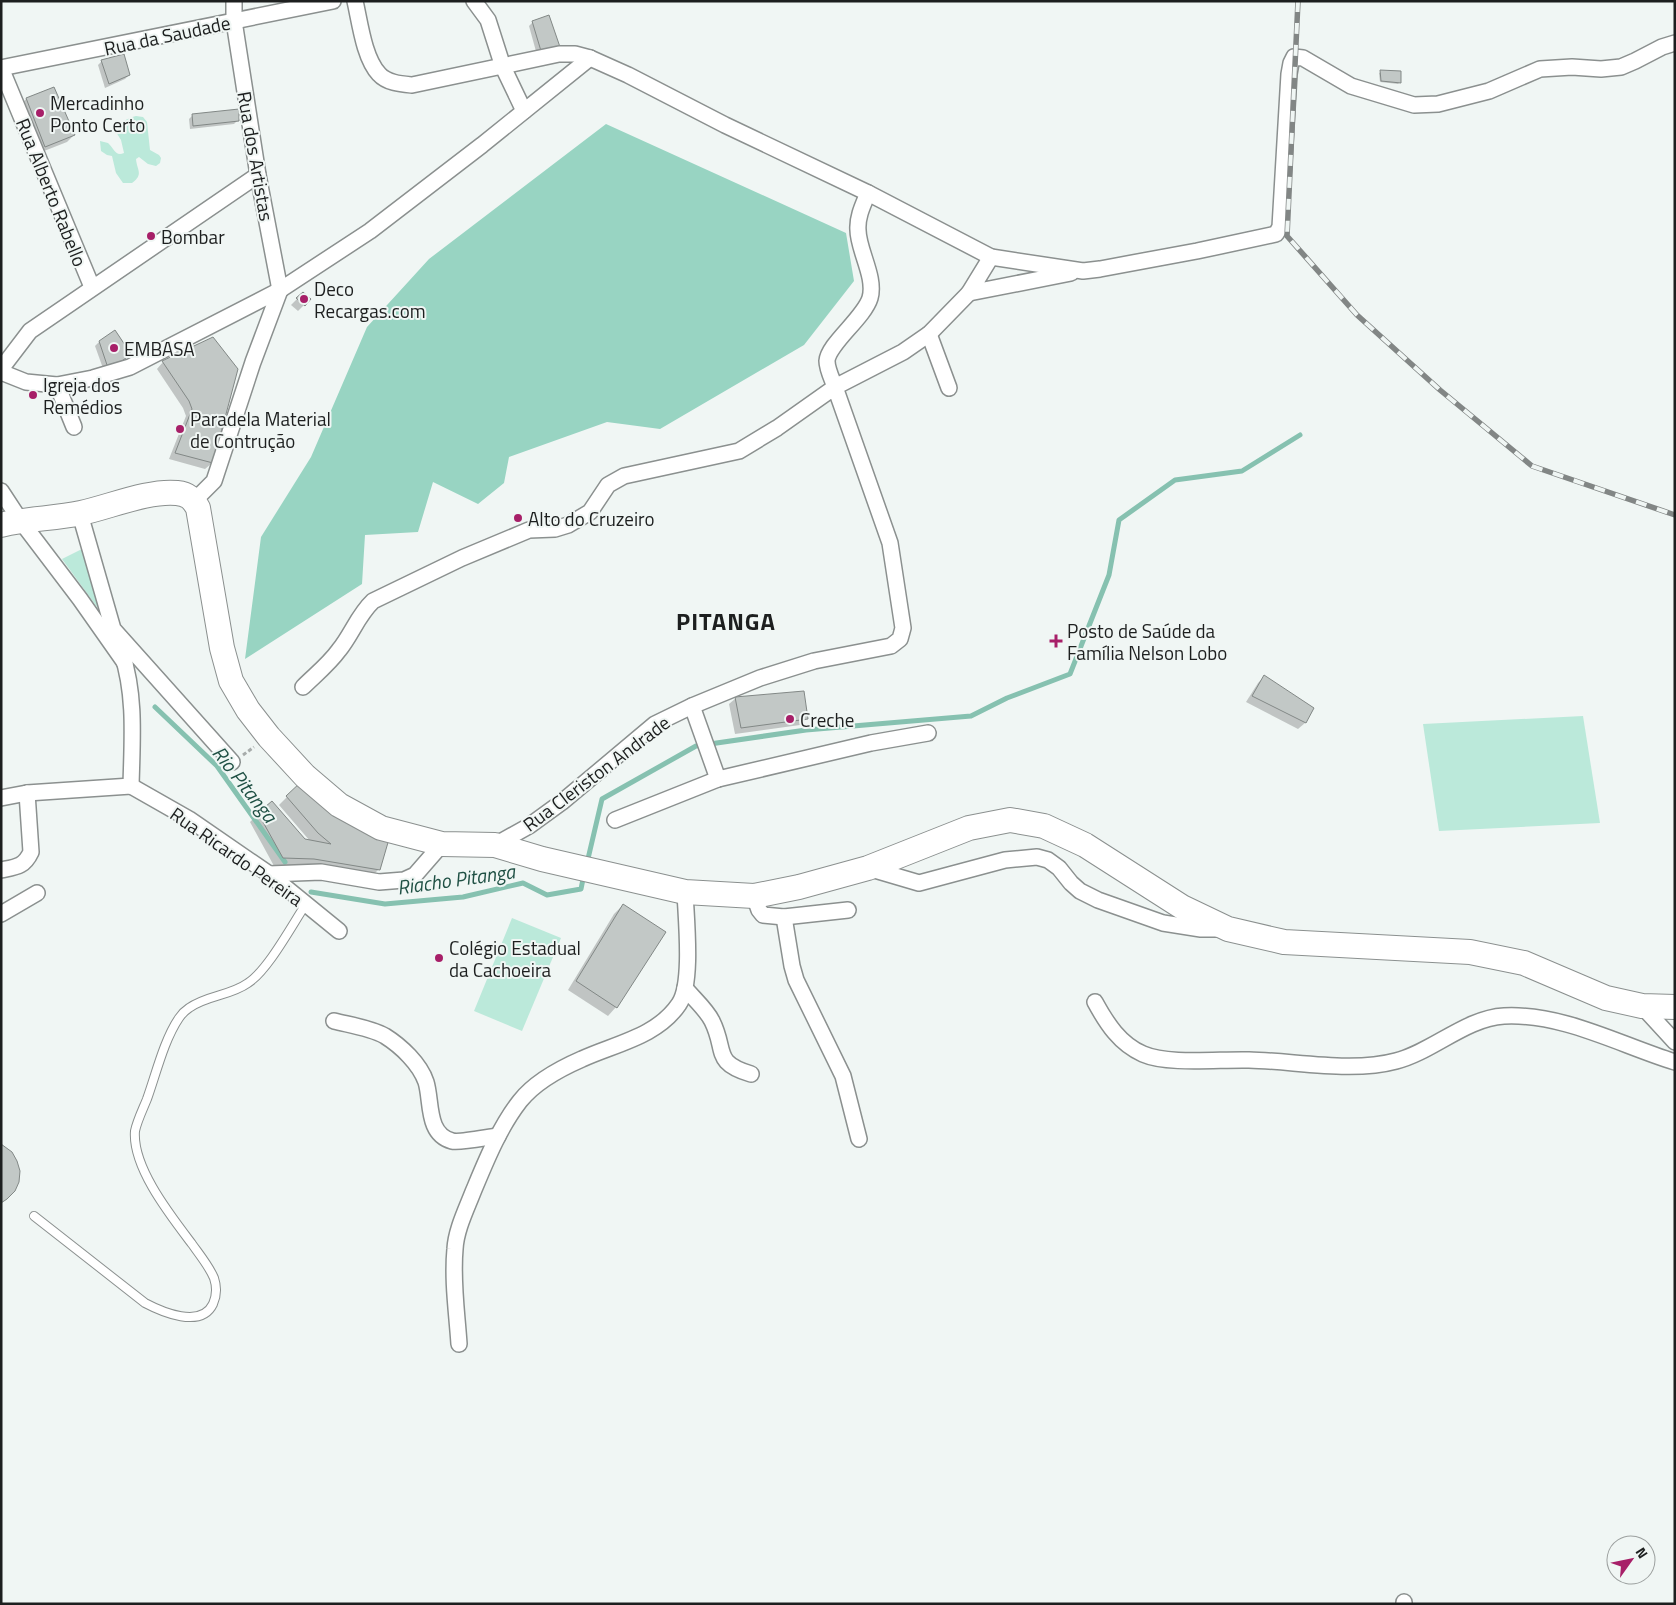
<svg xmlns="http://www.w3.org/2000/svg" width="1676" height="1605" font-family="'Titillium Web',sans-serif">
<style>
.green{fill:#bbe9da}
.forest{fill:#98d4c2}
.shadow{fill:#0003}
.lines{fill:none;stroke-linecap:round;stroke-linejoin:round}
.stream{stroke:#86c1b0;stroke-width:5}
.building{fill:#c2c8c6;stroke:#828886}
.lane-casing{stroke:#8b908f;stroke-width:10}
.street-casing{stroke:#8b908f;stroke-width:18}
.primary-casing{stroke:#8b908f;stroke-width:26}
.path{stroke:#a7acab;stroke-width:3;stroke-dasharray:4 2.5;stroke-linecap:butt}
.lane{stroke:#fff;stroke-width:8}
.street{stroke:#fff;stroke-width:15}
.primary{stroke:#fff;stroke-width:24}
.rail-casing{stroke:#828685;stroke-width:5.5}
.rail{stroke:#f0f6f4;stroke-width:4;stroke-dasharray:11;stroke-linecap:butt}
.poi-dot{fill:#a71f68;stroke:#f0f6f4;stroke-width:2}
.labels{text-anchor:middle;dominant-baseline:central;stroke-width:4;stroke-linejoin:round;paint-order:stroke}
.street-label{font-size:19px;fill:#1d1f1f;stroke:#f0f6f4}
.poi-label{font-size:19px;fill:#1d1f1f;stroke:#f0f6f4;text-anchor:start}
.water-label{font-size:20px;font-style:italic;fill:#1f5044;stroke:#f0f6f4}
.district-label{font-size:24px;font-weight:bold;letter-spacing:1px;fill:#1d1f1f;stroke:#f0f6f4}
</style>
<rect width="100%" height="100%" fill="#f0f6f4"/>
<g class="green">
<path d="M136 116 143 117 147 122 150 150 159 155 161 158 160 163 156 166 148 164 139 157 136 159C137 171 144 174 132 183H123L116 173 112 156 107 155 101 151 100 141 108 143C114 148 115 157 124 153L121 140 116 132C121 121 126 119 136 116Z"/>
<polygon points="82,549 113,629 62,559"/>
<polygon points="1583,716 1600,823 1439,831 1423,724"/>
<polygon points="512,918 561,938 522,1031 474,1011"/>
</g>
<polygon class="forest" points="606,124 846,233 854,281 804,345 660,429 607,422 509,457 504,483 478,504 433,482 418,532 365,535 362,584 245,659 261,537 311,457 367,327 429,259"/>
<g class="shadow">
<polygon points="533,22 559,46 537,55 529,26"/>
<polygon points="102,61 129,75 125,79 105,88 98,65"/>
<polygon points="1381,72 1400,82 1398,84 1380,82 1379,73"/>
<polygon points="54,88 74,135 67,142 39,153 20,106 26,99"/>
<polygon points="193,115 238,120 234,124 190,129 189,119"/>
<polygon points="303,293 304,305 298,311 291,305"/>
<polygon points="212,339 212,463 205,469 169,459 186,416 183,408 157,369 163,362"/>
<polygon points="99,342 125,358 105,374 95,346"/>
<polygon points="1264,677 1313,709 1305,723 1298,729 1246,702 1258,683"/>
<polygon points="736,698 807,718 800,725 735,734 729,704"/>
<polygon points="287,797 379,869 370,878 274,866 250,822 259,813 304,840 310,841 279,805"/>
<polygon points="623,905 616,1007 608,1016 568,990 614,914"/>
</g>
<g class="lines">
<g class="stream">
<polyline points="155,707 217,766 285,862"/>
<polyline points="587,863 602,799 696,746 806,730 971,716 1007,698 1070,674 1109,575 1119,520 1175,480 1242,471 1300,435"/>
<polyline points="311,892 385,904 463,897 523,883 547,895 581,889 584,874"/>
</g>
</g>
<g class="building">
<polygon points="549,15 560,47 541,51 532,21"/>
<polygon points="124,54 130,75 109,84 101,60"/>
<polygon points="1380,70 1401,71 1401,83 1381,81"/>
<polygon points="54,87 75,135 45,147 26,98"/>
<polygon points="239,109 239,121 193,126 192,114"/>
<polygon points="303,292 311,299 305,306 296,298"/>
<polygon points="115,330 131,354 109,371 99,341"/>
<polygon points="213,337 238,369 213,463 175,453 192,409 189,401 162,361"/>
<polygon points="1264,675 1314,708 1306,723 1252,696"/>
<polygon points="804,691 808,719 741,728 735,697"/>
<polygon points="302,781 332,815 389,839 380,870 314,859 283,858 258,813 272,801 305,839 331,844 318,833 286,796"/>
<polygon points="623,904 666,932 617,1008 576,981"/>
<polygon points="1,1144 12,1152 17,1161 20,1171 19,1182 15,1191 7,1199 1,1203"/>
</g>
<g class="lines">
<g class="lane-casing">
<path id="lane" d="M34 1216 145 1303C162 1312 201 1329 213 1304 217 1295 217 1287 214 1278 209 1266 199 1254 192 1244 170 1215 132 1167 135 1131 137 1121 143 1109 147 1099 156 1074 164 1040 179 1018 181 1015 186 1010 189 1008 207 995 230 996 248 983 268 970 292 925 306 904"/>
</g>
<g class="street-casing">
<g id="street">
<polyline points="234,1 234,21 258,175 280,290"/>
<path d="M355 1C360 23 364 58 379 74 387 83 401 84 412 85L559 54H575L590 58 628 75 725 125 868 193 991 257 1083 271 1100 269 1197 251 1276 234 1280 227 1289 74 1291 63 1294 57 1303 58 1351 86 1414 105 1438 104 1489 91 1540 69 1572 67 1601 69 1621 67 1635 61 1662 47 1675 43"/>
<polyline points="474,1 488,20 503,67 524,111"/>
<polyline points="1,68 333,1"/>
<polyline points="1,68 92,287"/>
<path d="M868 193C863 205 857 217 858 230 858 250 876 277 870 298 864 318 828 344 827 361 827 369 832 379 835 387L903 352 929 334 969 293"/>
<polyline points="991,257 969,293 1071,273"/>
<polyline points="929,334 949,388"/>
<polyline points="1,369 30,331 258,175"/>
<polyline points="1,372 26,382 57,385 93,378 130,367 280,290 370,231 482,145 590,58"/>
<polyline points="57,385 74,427"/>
<polyline points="1,491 20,520 80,599 125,663"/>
<polyline points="194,501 214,481 253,362 280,290"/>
<polyline points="80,514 113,629 232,762"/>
<path d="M122 654C136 696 132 742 131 786"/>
<path d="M303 687C315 675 329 664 339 650 352 634 358 615 373 601L462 558 529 530 555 529 568 525 590 512 608 485 624 476 739 451 777 428 835 387 890 543 903 628 900 639 891 646 814 661 760 678 692 706 655 724 562 802 529 826 495 845"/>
<polyline points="692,706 718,779"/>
<polyline points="131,786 189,819 269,874 339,931"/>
<polyline points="1,798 27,793 131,786"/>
<polyline points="615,820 718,779 871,743 928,733"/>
<polyline points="868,868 919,883 1005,860 1037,857 1048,860 1059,868 1071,883 1080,891 1098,900 1163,923 1201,929 1222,929"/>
<path d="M1 870C16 867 24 867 31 852L27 793"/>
<polyline points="269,874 321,872 379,882 404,880 415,875 442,844"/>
<polyline points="754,896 759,910 763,915 784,917 848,910"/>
<polyline points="1,914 37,893"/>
<polyline points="784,917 792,966 796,980 843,1076 859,1139"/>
<path d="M685 988C694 999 706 1009 712 1021 727 1051 712 1062 751 1074"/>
<path d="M1095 1002C1107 1024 1120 1044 1143 1054 1168 1065 1220 1059 1249 1060 1295 1061 1352 1073 1396 1061 1432 1052 1466 1018 1504 1016 1563 1013 1620 1045 1675 1062"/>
<polyline points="1642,1006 1675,1042"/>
<path d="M334 1021C350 1025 371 1028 385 1036 401 1046 420 1064 426 1082 432 1101 426 1134 452 1141 460 1143 488 1137 498 1136"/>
<path d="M459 1344C457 1313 452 1281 455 1249 456 1230 466 1210 473 1192 486 1161 499 1128 520 1101 535 1082 559 1069 582 1059 614 1044 657 1037 679 1004 693 984 686 918 685 892"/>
<polyline points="1404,1604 1404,1602"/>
</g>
</g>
<g class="primary-casing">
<path id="primary" d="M1 525C27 518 54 519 81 513 109 507 149 490 177 493 188 494 193 499 198 508L222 648 231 681 248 710 269 737 305 776 339 805 381 828 442 844 495 845 542 859 685 892 754 896 799 887 868 868 969 828 1010 820 1044 826 1085 845 1182 907 1228 929 1284 942 1470 952 1524 963 1606 998 1642 1006 1675 1007"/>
</g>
<polyline class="path" points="243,755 254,747"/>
<use href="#lane" class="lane"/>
<use href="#street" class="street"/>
<use href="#primary" class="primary"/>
<g class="rail-casing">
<polyline id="rail" points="1298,1 1287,236 1357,315 1440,390 1532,466 1675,515"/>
</g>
<use href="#rail" class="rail"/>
</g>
<g class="poi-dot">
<circle cx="40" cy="113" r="5"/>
<circle cx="151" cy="236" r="5"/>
<circle cx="304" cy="299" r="5"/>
<circle cx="114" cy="348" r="5"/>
<circle cx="33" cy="395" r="5"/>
<circle cx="180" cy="429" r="5"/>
<circle cx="518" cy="518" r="5"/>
<path d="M1053.5 633.5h5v5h5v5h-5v5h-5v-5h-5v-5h5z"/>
<circle cx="790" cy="719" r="5"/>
<circle cx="439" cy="958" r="5"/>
</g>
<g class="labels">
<g class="street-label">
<text transform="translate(167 35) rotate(-12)">Rua da Saudade</text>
<text transform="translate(256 156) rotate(80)">Rua dos Artistas</text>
<text transform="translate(52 192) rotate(68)">Rua Alberto Rabello</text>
<text transform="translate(596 773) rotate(-37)">Rua Cleriston Andrade</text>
<text transform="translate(237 856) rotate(35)">Rua Ricardo Pereira</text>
</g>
<g class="poi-label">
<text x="50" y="102">Mercadinho<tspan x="50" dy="22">Ponto Certo</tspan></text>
<text x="161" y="236">Bombar</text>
<text x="314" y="288">Deco<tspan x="314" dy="22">Recargas.com</tspan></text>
<text x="124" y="348">EMBASA</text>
<text x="43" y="384">Igreja dos<tspan x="43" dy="22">Remédios</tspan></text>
<text x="190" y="418">Paradela Material<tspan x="190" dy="22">de Contrução</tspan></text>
<text x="528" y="518">Alto do Cruzeiro</text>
<text x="1067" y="630">Posto de Saúde da<tspan x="1067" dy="22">Família Nelson Lobo</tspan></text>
<text x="800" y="719">Creche</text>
<text x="449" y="947">Colégio Estadual<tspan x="449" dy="22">da Cachoeira</tspan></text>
</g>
<g class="water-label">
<text transform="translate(245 784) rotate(52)">Rio Pitanga</text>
<text transform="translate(456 879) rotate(-8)">Riacho Pitanga</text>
</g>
<g class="district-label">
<text x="726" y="621">PITANGA</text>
</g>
</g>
<rect width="1676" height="1605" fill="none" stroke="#1d1f1f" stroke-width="5"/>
<g transform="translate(1631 1560) rotate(57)"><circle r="24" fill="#f0f6f4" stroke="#9ca09f"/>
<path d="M0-4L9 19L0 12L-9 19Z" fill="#a71f68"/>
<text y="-8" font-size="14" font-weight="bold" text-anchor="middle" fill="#1d1f1f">N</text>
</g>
</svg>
